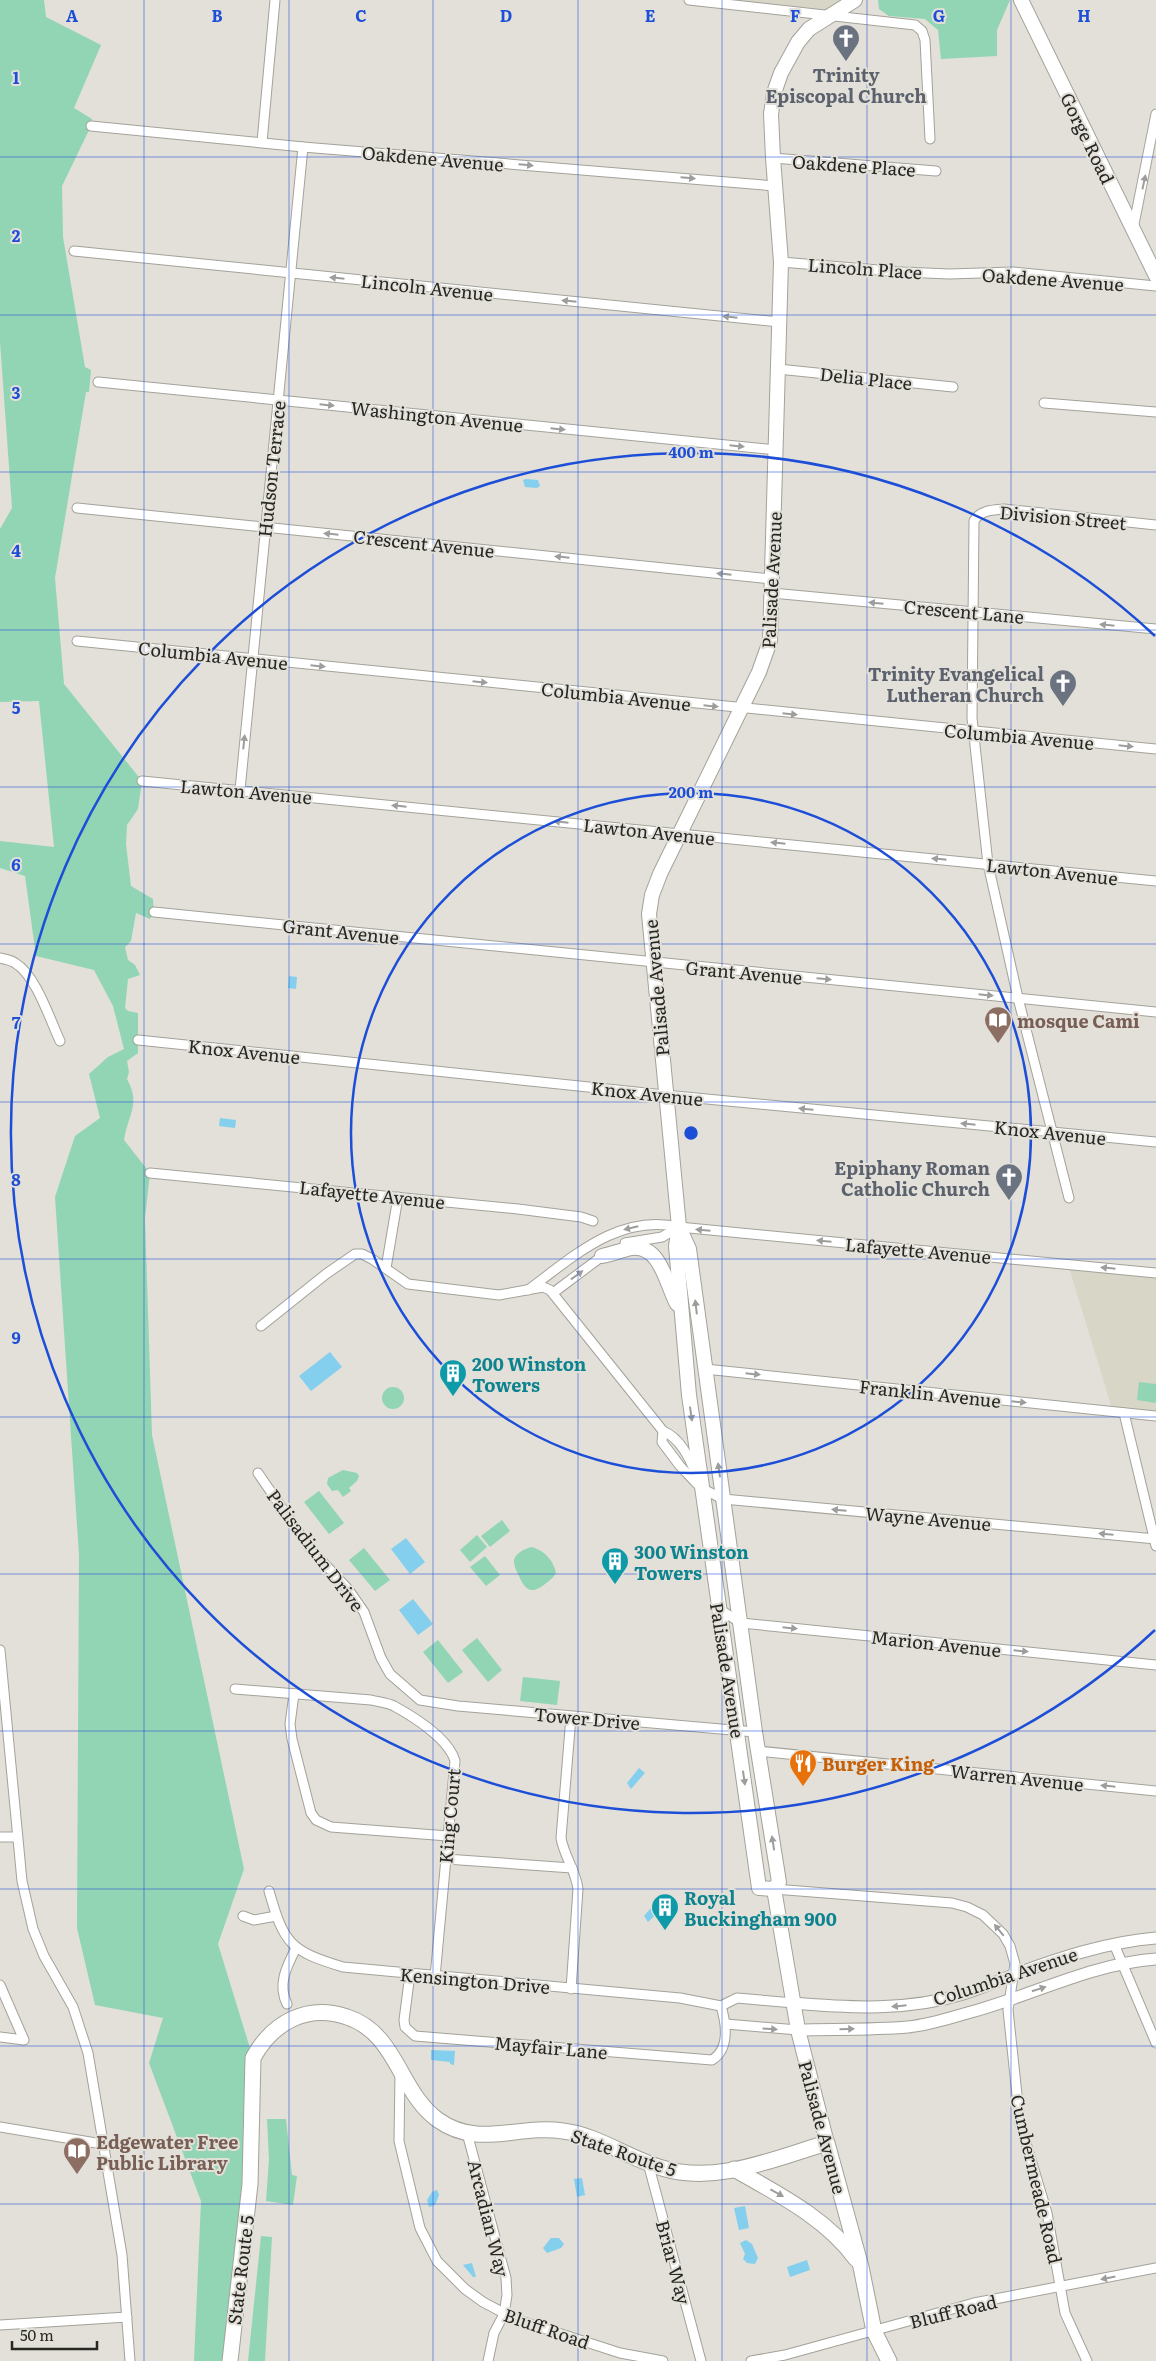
<svg xmlns="http://www.w3.org/2000/svg" width="1156" height="2361" font-family="Literata,serif">
<style>
.built{fill:#d8d6c7}
.green{fill:#91d5b5}
.water{fill:#84cfed}
.lines{fill:none;stroke-linecap:round;stroke-linejoin:round}
.minor-casing{stroke:#a3a29a;stroke-width:11}
.tertiary-casing{stroke:#a3a29a;stroke-width:13}
.secondary-casing{stroke:#a3a29a;stroke-width:16}
.primary-casing{stroke:#a3a29a;stroke-width:17}
.minor{stroke:#fff;stroke-width:9}
.tertiary{stroke:#fff;stroke-width:11}
.secondary{stroke:#fff;stroke-width:14}
.primary{stroke:#fff;stroke-width:15}
.oneway{fill:#9d9d9c}
.grid{fill:none;stroke:#1d4ed8;stroke-width:1;stroke-opacity:0.55}
.ring{fill:none;stroke:#1d4ed8;stroke-width:2.5}
.labels{text-anchor:middle;dominant-baseline:central;stroke-width:4;stroke-linejoin:round;paint-order:stroke}
.worship-label{font-size:18px;font-weight:bold;fill:#5b616d;stroke:#e2e0d8;text-anchor:end}
.street-label{font-size:18px;fill:#262622;stroke:#e2e0d8}
.education-label{font-size:18px;font-weight:bold;fill:#785e54;stroke:#e2e0d8;text-anchor:start}
.culture-label{font-size:18px;font-weight:bold;fill:#0d838f;stroke:#e2e0d8;text-anchor:start}
.food-label{font-size:18px;font-weight:bold;fill:#c56008;stroke:#e2e0d8;text-anchor:start}
.grid-label{font-size:16px;text-anchor:middle;font-weight:bold;fill:#1d4ed8;stroke:#e2e0d8;stroke-width:4;stroke-linejoin:round;paint-order:stroke}
.centre{fill:#1d4ed8;stroke:#e2e0d8;stroke-width:2.5}
.ring-label{font-size:15px;text-anchor:middle;font-weight:bold;fill:#1d4ed8;stroke:#e2e0d8;stroke-width:4;stroke-linejoin:round;paint-order:stroke}
</style>
<rect width="100%" height="100%" fill="#e2e0d8"/>
<g class="built">
<polygon points="702,0 855,0 831,15"/>
<polygon points="1068,1264 1156,1273 1156,1416 1113,1412"/>
</g>
<g class="green">
<path d="M0 0H44L46 17 101 45 74 108 92 119 91 126 62 186 63 237 85 367 91 370 89 392H86L55 578 64 684 142 781 138 809 127 825 126 844 131 886 153 899 154 912 150 919 136 913 131 941 125 947 128 960 135 965 140 975 128 979 125 1008 128 1011 138 1013V1053L127 1061 129 1072 127 1079C141 1105 128 1114 124 1140L150 1173 145 1218 152 1435 244 1869 218 1944 253 2058 230 2361H194L201 2201 149 2063 163 2018 95 2005 77 1928 79 1555 55 1197 75 1136 100 1118 89 1074 108 1057 124 1049 113 1006 94 970 36 956 25 876 0 868V841L54 847 39 701 0 702V529L12 508 0 342Z"/>
<polygon points="878,0 1010,0 997,30 997,56 941,59 938,30 925,19 889,16 879,9"/>
<polygon points="1139,1382 1156,1384 1156,1403 1137,1400"/>
<circle cx="393" cy="1398" r="11"/>
<polygon points="343,1470 357,1473 359,1476 357,1481 349,1488 351,1491 343,1497 338,1490 332,1491 327,1484 328,1478"/>
<polygon points="319,1491 344,1523 329,1534 304,1502"/>
<polygon points="502,1520 510,1531 490,1547 481,1536"/>
<polygon points="477,1535 487,1547 470,1562 460,1550"/>
<path d="M532 1547C545 1551 553 1560 556 1573 553 1578 549 1581 545 1584 531 1595 525 1590 519 1576 517 1572 514 1566 514 1561 514 1554 526 1548 532 1547Z"/>
<polygon points="364,1548 390,1580 375,1591 349,1560"/>
<polygon points="485,1556 500,1575 486,1586 470,1567"/>
<polygon points="477,1638 502,1670 488,1682 462,1650"/>
<polygon points="438,1640 463,1672 448,1683 423,1652"/>
<polygon points="523,1677 560,1681 557,1705 520,1701"/>
<polygon points="267,2119 286,2119 292,2175 297,2176 293,2205 266,2201 269,2160"/>
<polygon points="261,2236 272,2237 265,2361 248,2361"/>
</g>
<g class="water">
<polygon points="526,479 538,480 540,486 537,488 525,487 523,480"/>
<polygon points="289,976 297,977 296,989 288,988"/>
<polygon points="220,1118 236,1120 235,1128 219,1126"/>
<polygon points="330,1352 342,1367 311,1391 299,1376"/>
<polygon points="406,1538 425,1562 410,1574 391,1549"/>
<polygon points="413,1599 433,1624 418,1635 399,1610"/>
<polygon points="639,1768 645,1773 631,1789 627,1783"/>
<polygon points="657,1901 664,1905 664,1907 648,1922 644,1916"/>
<polygon points="431,2050 455,2051 454,2065 450,2064 450,2062 431,2060"/>
<polygon points="582,2178 585,2195 577,2197 574,2179"/>
<polygon points="437,2190 439,2195 435,2205 429,2207 427,2200 432,2192"/>
<polygon points="745,2206 749,2228 739,2230 734,2208"/>
<polygon points="551,2238 559,2238 564,2244 561,2248 547,2253 543,2248"/>
<polygon points="746,2240 752,2244 758,2258 755,2264 747,2263 743,2259 745,2254 740,2243"/>
<polygon points="807,2260 810,2270 790,2277 787,2267"/>
<polygon points="472,2263 476,2277 473,2277 463,2265"/>
</g>
<g class="lines">
<g class="minor-casing">
<g id="minor">
<polyline points="689,0 915,25 922,31 925,40 930,139"/>
<polyline points="91,126 303,147 775,186"/>
<polyline points="262,142 275,0"/>
<polyline points="773,158 936,171"/>
<polyline points="1133,229 1156,114"/>
<polyline points="74,251 779,322"/>
<polyline points="781,262 903,272 949,274 1013,272 1156,286"/>
<polyline points="778,369 953,387"/>
<polyline points="98,382 776,450"/>
<polyline points="1044,403 1156,412"/>
<polyline points="77,508 772,579"/>
<polyline points="772,593 1156,629"/>
<polyline points="77,641 1156,749"/>
<polyline points="142,781 1156,881"/>
<polyline points="240,790 303,147"/>
<polyline points="154,912 1156,1012"/>
<path d="M0 958C5 959 11 960 15 963 36 975 50 1020 60 1041"/>
<polyline points="138,1040 665,1095 1156,1142"/>
<polyline points="150,1173 518,1209 581,1217 593,1221"/>
<path d="M1069 1198 1018 998 988 864 972 718 974 521C980 510 993 510 1004 509L1156 525"/>
<polyline points="625,1243 662,1237 679,1227"/>
<polyline points="386,1268 398,1197"/>
<path d="M528 1290C573 1257 619 1213 679 1227L1156 1273"/>
<polyline points="553,1293 605,1254"/>
<path d="M261 1326 326 1274 355 1254H362L372 1259 408 1284 499 1295 543 1287 550 1290 663 1431C680 1438 689 1457 696 1474"/>
<polyline points="705,1369 1156,1416"/>
<polyline points="1124,1413 1156,1546"/>
<polyline points="663,1431 662,1442 680,1466 701,1488 723,1499 1156,1539"/>
<polyline points="258,1473 308,1546 348,1589 364,1612 381,1658 390,1674 420,1700 458,1706 755,1732"/>
<polyline points="719,1609 741,1623 1156,1665"/>
<polyline points="0,1650 22,1881 33,1929 44,1956 73,2007 88,2053 122,2255 130,2361"/>
<path d="M235 1689 371 1700C379 1702 388 1703 394 1706 414 1717 449 1739 455 1761L435 1977"/>
<polyline points="294,1694 290,1724 292,1739 311,1813 316,1820 331,1827 448,1836"/>
<path d="M571 1717 561 1838C564 1856 576 1871 578 1889L571 1989"/>
<polyline points="758,1751 1156,1791"/>
<polyline points="0,1837 17,1837"/>
<polyline points="446,1859 572,1868"/>
<polyline points="774,1889 952,1903 967,1907 983,1915 1003,1934 1010,1946 1015,1964 1008,2010 1020,2123 1047,2213 1065,2313 1087,2361"/>
<path d="M269 1891C284 1944 290 1951 343 1967L680 1998 721 2006 737 1998 794 2003"/>
<polyline points="243,1916 254,1920 276,1916"/>
<polyline points="1114,1944 1156,2043"/>
<path d="M410 1974 404 2020 405 2027 415 2036 712 2060C730 2049 726 2023 721 2006"/>
<polyline points="0,1985 24,2040 0,2037"/>
<path d="M287 2004C277 1984 287 1966 296 1948"/>
<polyline points="726,2024 798,2030"/>
<polyline points="400,2074 399,2141 420,2228 437,2261 465,2289 483,2302 515,2319 620,2353 663,2361"/>
<polyline points="0,2127 102,2144"/>
<polyline points="467,2133 506,2278 507,2295 504,2314 494,2333 488,2361"/>
<polyline points="648,2163 701,2361"/>
<polyline points="0,2325 127,2317"/>
<polyline points="751,2361 785,2355 974,2303 1156,2268"/>
</g>
</g>
<g class="tertiary-casing">
<g id="tertiary">
<path d="M794 2003C851 2008 908 2011 963 1994 980 1989 997 1981 1013 1975 1059 1958 1107 1942 1156 1938"/>
<path d="M798 2030C834 2029 872 2030 908 2027 929 2025 950 2018 971 2012 1033 1995 1091 1964 1156 1959"/>
</g>
</g>
<g class="secondary-casing">
<g id="secondary">
<polyline points="1021,0 1156,276"/>
<polyline points="679,1227 689,1249 755,1732 779,1882 774,1889 798,2030 827,2143"/>
<path d="M602 1256C612 1254 622 1250 632 1248 661 1245 666 1284 677 1304"/>
<polyline points="774,1889 759,1888 689,1395 676,1246 679,1227 649,914 652,895 660,874 759,672 770,641 781,262 773,158 771,114 774,93 781,73 798,42 809,29 855,0"/>
</g>
</g>
<g class="primary-casing">
<g id="primary">
<path d="M734 2169C778 2194 826 2218 856 2259"/>
<path d="M230 2361 250 2184 253 2058C272 2023 307 2003 347 2017 397 2033 399 2092 438 2120 479 2149 518 2124 563 2131 597 2135 628 2158 662 2168 716 2185 775 2158 827 2143L861 2267 874 2331 889 2361"/>
</g>
</g>
<use href="#minor" class="minor"/>
<use href="#tertiary" class="tertiary"/>
<use href="#secondary" class="secondary"/>
<use href="#primary" class="primary"/>
</g>
<defs><path id="oneway-solid" d="M-6-.8H1V-3.2L6.5 0L1 3.2V.8H-6Z" transform="scale(1.25)"/></defs>
<g class="oneway">
<use href="#oneway-solid" transform="translate(526 165) rotate(5)"/>
<use href="#oneway-solid" transform="translate(688 178) rotate(5)"/>
<use href="#oneway-solid" transform="translate(1144 182) rotate(-78)"/>
<use href="#oneway-solid" transform="translate(337 278) rotate(-174)"/>
<use href="#oneway-solid" transform="translate(569 301) rotate(-174)"/>
<use href="#oneway-solid" transform="translate(730 317) rotate(-174)"/>
<use href="#oneway-solid" transform="translate(327 405) rotate(6)"/>
<use href="#oneway-solid" transform="translate(558 429) rotate(6)"/>
<use href="#oneway-solid" transform="translate(737 446) rotate(6)"/>
<use href="#oneway-solid" transform="translate(331 534) rotate(-174)"/>
<use href="#oneway-solid" transform="translate(562 557) rotate(-174)"/>
<use href="#oneway-solid" transform="translate(724 574) rotate(-174)"/>
<use href="#oneway-solid" transform="translate(876 603) rotate(-175)"/>
<use href="#oneway-solid" transform="translate(1107 625) rotate(-174)"/>
<use href="#oneway-solid" transform="translate(318 666) rotate(6)"/>
<use href="#oneway-solid" transform="translate(480 682) rotate(6)"/>
<use href="#oneway-solid" transform="translate(711 706) rotate(6)"/>
<use href="#oneway-solid" transform="translate(790 714) rotate(6)"/>
<use href="#oneway-solid" transform="translate(244 742) rotate(-84)"/>
<use href="#oneway-solid" transform="translate(1126 746) rotate(6)"/>
<use href="#oneway-solid" transform="translate(399 806) rotate(-174)"/>
<use href="#oneway-solid" transform="translate(561 822) rotate(-174)"/>
<use href="#oneway-solid" transform="translate(778 843) rotate(-174)"/>
<use href="#oneway-solid" transform="translate(939 859) rotate(-174)"/>
<use href="#oneway-solid" transform="translate(824 979) rotate(5)"/>
<use href="#oneway-solid" transform="translate(986 995) rotate(6)"/>
<use href="#oneway-solid" transform="translate(806 1109) rotate(-175)"/>
<use href="#oneway-solid" transform="translate(968 1124) rotate(-174)"/>
<use href="#oneway-solid" transform="translate(631 1228) rotate(167)"/>
<use href="#oneway-solid" transform="translate(703 1230) rotate(-175)"/>
<use href="#oneway-solid" transform="translate(824 1241) rotate(-175)"/>
<use href="#oneway-solid" transform="translate(1108 1268) rotate(-174)"/>
<use href="#oneway-solid" transform="translate(577 1275) rotate(-36)"/>
<use href="#oneway-solid" transform="translate(696 1307) rotate(-97)"/>
<use href="#oneway-solid" transform="translate(753 1374) rotate(6)"/>
<use href="#oneway-solid" transform="translate(1019 1402) rotate(6)"/>
<use href="#oneway-solid" transform="translate(691 1414) rotate(82)"/>
<use href="#oneway-solid" transform="translate(719 1470) rotate(-98)"/>
<use href="#oneway-solid" transform="translate(839 1510) rotate(-175)"/>
<use href="#oneway-solid" transform="translate(1106 1534) rotate(-175)"/>
<use href="#oneway-solid" transform="translate(790 1628) rotate(6)"/>
<use href="#oneway-solid" transform="translate(1021 1651) rotate(6)"/>
<use href="#oneway-solid" transform="translate(744 1778) rotate(82)"/>
<use href="#oneway-solid" transform="translate(1108 1786) rotate(-174)"/>
<use href="#oneway-solid" transform="translate(773 1843) rotate(-99)"/>
<use href="#oneway-solid" transform="translate(999 1930) rotate(-129)"/>
<use href="#oneway-solid" transform="translate(1039 1989) rotate(-18)"/>
<use href="#oneway-solid" transform="translate(899 2006) rotate(174)"/>
<use href="#oneway-solid" transform="translate(770 2029) rotate(4)"/>
<use href="#oneway-solid" transform="translate(847 2029) rotate(-1)"/>
<use href="#oneway-solid" transform="translate(777 2193) rotate(29)"/>
<use href="#oneway-solid" transform="translate(1108 2278) rotate(169)"/>
</g>
<path class="grid" d="M144 0V2361M289 0V2361M433 0V2361M578 0V2361M722 0V2361M867 0V2361M1011 0V2361M0 157H1156M0 315H1156M0 472H1156M0 630H1156M0 787H1156M0 944H1156M0 1102H1156M0 1259H1156M0 1417H1156M0 1574H1156M0 1731H1156M0 1889H1156M0 2046H1156M0 2204H1156"/>
<g class="ring">
<circle cx="691" cy="1133" r="340"/>
<path d="M1155 1630A680 680 0 1 1 1155 636"/>
</g>
<defs>
<g id="church-pin" transform="scale(1.4375)"><path d="M0 17L-7.5 6A9.5 9.5 0 1 1 7.5 6Z" fill="#6b7280" stroke="#e2e0d8"/><path d="M-1.2-6h2.4v3.5h3.3v2.4h-3.3V6h-2.4V-.1h-3.3v-2.4h3.3Z" fill="#fff"/></g>
<g id="library-pin" transform="scale(1.4375)"><path d="M0 17L-7.5 6A9.5 9.5 0 1 1 7.5 6Z" fill="#8d6e63" stroke="#e2e0d8"/><path d="M-6-4Q-3-5.5-.7-3.5V5Q-3 3-6 4ZM6-4Q3-5.5 .7-3.5V5Q3 3 6 4Z" fill="#fff"/></g>
<g id="building-pin" transform="scale(1.4375)"><path d="M0 17L-7.5 6A9.5 9.5 0 1 1 7.5 6Z" fill="#0f9aa8" stroke="#e2e0d8"/><path d="M-4-6H4V6H1V3H-1V6H-4ZM-2.5-4.3h1.7v1.8h-1.7ZM.8-4.3h1.7v1.8H.8ZM-2.5-1h1.7V.8h-1.7ZM.8-1h1.7V.8H.8Z" fill="#fff"/></g>
<g id="restaurant-pin" transform="scale(1.4375)"><path d="M0 17L-7.5 6A9.5 9.5 0 1 1 7.5 6Z" fill="#e8710a" stroke="#e2e0d8"/><path d="M-5-6h1v4h1v-4h1v4h1v-4h1v5L-1.5 .5V6h-2V.5L-5-1ZM5-6V6H3V1.5H1.5Q1.5-4 5-6Z" fill="#fff"/></g>
</defs>
<g fill-rule="evenodd">
<use href="#church-pin" x="846" y="38"/>
<use href="#church-pin" x="1063" y="683"/>
<use href="#library-pin" x="998" y="1020"/>
<use href="#church-pin" x="1009" y="1177"/>
<use href="#building-pin" x="453" y="1373"/>
<use href="#building-pin" x="615" y="1561"/>
<use href="#restaurant-pin" x="803" y="1763"/>
<use href="#building-pin" x="665" y="1907"/>
<use href="#library-pin" x="77" y="2151"/>
</g>
<g class="labels">
<g class="worship-label">
<text x="846" y="74" text-anchor="middle">Trinity<tspan x="846" dy="21">Episcopal Church</tspan></text>
<text x="1044" y="673">Trinity Evangelical<tspan x="1044" dy="21">Lutheran Church</tspan></text>
<text x="990" y="1167">Epiphany Roman<tspan x="990" dy="21">Catholic Church</tspan></text>
</g>
<g class="street-label">
<text transform="translate(1088 138) rotate(64)">Gorge Road</text>
<text transform="translate(433 158) rotate(5)">Oakdene Avenue</text>
<text transform="translate(854 165) rotate(4)">Oakdene Place</text>
<text transform="translate(865 268) rotate(4)">Lincoln Place</text>
<text transform="translate(1053 279) rotate(4)">Oakdene Avenue</text>
<text transform="translate(427 287) rotate(6)">Lincoln Avenue</text>
<text transform="translate(866 378) rotate(6)">Delia Place</text>
<text transform="translate(437 416) rotate(6)">Washington Avenue</text>
<text transform="translate(271 469) rotate(-84)">Hudson Terrace</text>
<text transform="translate(1063 517) rotate(5)">Division Street</text>
<text transform="translate(424 543) rotate(6)">Crescent Avenue</text>
<text transform="translate(771 580) rotate(-87)">Palisade Avenue</text>
<text transform="translate(964 611) rotate(5)">Crescent Lane</text>
<text transform="translate(213 655) rotate(6)">Columbia Avenue</text>
<text transform="translate(616 696) rotate(6)">Columbia Avenue</text>
<text transform="translate(1019 736) rotate(5)">Columbia Avenue</text>
<text transform="translate(246 791) rotate(5)">Lawton Avenue</text>
<text transform="translate(649 831) rotate(6)">Lawton Avenue</text>
<text transform="translate(1052 871) rotate(6)">Lawton Avenue</text>
<text transform="translate(341 931) rotate(6)">Grant Avenue</text>
<text transform="translate(744 972) rotate(5)">Grant Avenue</text>
<text transform="translate(656 988) rotate(-95)">Palisade Avenue</text>
<text transform="translate(244 1051) rotate(6)">Knox Avenue</text>
<text transform="translate(647 1093) rotate(6)">Knox Avenue</text>
<text transform="translate(1050 1132) rotate(6)">Knox Avenue</text>
<text transform="translate(372 1194) rotate(6)">Lafayette Avenue</text>
<text transform="translate(918 1250) rotate(5)">Lafayette Avenue</text>
<text transform="translate(930 1393) rotate(6)">Franklin Avenue</text>
<text transform="translate(928 1518) rotate(5)">Wayne Avenue</text>
<text transform="translate(316 1550) rotate(53)">Palisadium Drive</text>
<text transform="translate(936 1643) rotate(6)">Marion Avenue</text>
<text transform="translate(728 1670) rotate(81)">Palisade Avenue</text>
<text transform="translate(587 1718) rotate(5)">Tower Drive</text>
<text transform="translate(1017 1777) rotate(6)">Warren Avenue</text>
<text transform="translate(449 1816) rotate(-85)">King Court</text>
<text transform="translate(1005 1976) rotate(-18)">Columbia Avenue</text>
<text transform="translate(475 1980) rotate(5)">Kensington Drive</text>
<text transform="translate(551 2047) rotate(5)">Mayfair Lane</text>
<text transform="translate(823 2127) rotate(75)">Palisade Avenue</text>
<text transform="translate(624 2152) rotate(19)">State Route 5</text>
<text transform="translate(1037 2179) rotate(77)">Cumbermeade Road</text>
<text transform="translate(489 2218) rotate(76)">Arcadian Way</text>
<text transform="translate(674 2262) rotate(75)">Briar Way</text>
<text transform="translate(240 2270) rotate(-83)">State Route 5</text>
<text transform="translate(953 2311) rotate(-14)">Bluff Road</text>
<text transform="translate(547 2328) rotate(19)">Bluff Road</text>
</g>
<g class="education-label">
<text x="1017" y="1020">mosque Cami</text>
<text x="96" y="2141">Edgewater Free<tspan x="96" dy="21">Public Library</tspan></text>
</g>
<g class="culture-label">
<text x="472" y="1363">200 Winston<tspan x="472" dy="21">Towers</tspan></text>
<text x="634" y="1551">300 Winston<tspan x="634" dy="21">Towers</tspan></text>
<text x="684" y="1897">Royal<tspan x="684" dy="21">Buckingham 900</tspan></text>
</g>
<g class="food-label">
<text x="822" y="1763">Burger King</text>
</g>
</g>
<g class="grid-label">
<text x="72" y="22">A</text>
<text x="217" y="22">B</text>
<text x="361" y="22">C</text>
<text x="506" y="22">D</text>
<text x="650" y="22">E</text>
<text x="795" y="22">F</text>
<text x="939" y="22">G</text>
<text x="1084" y="22">H</text>
<text x="16" y="84">1</text>
<text x="16" y="242">2</text>
<text x="16" y="399">3</text>
<text x="16" y="557">4</text>
<text x="16" y="714">5</text>
<text x="16" y="871">6</text>
<text x="16" y="1029">7</text>
<text x="16" y="1186">8</text>
<text x="16" y="1344">9</text>
</g>
<circle cx="691" cy="1133" r="8" class="centre"/>
<g class="ring-label">
<text x="691" y="458">400 m</text>
<text x="691" y="798">200 m</text>
</g>
<path d="M12 2341v8h85v-8" fill="none" stroke="#262622" stroke-width="2.5"/>
<text x="20" y="2341" font-size="15" fill="#262622" stroke="#e2e0d8" stroke-width="4" paint-order="stroke">50 m</text>
</svg>
